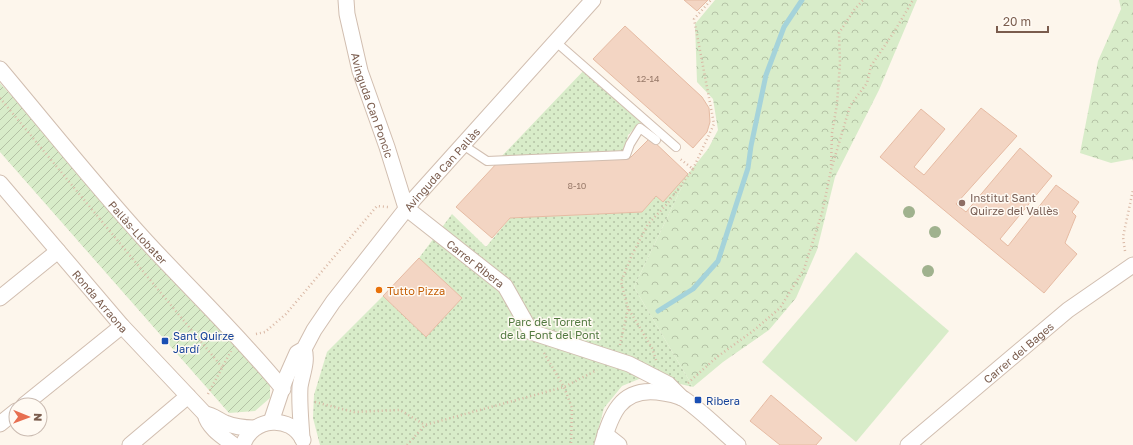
<svg xmlns="http://www.w3.org/2000/svg" width="1133" height="445" font-family="'Golos Text',sans-serif">
<style>
.forest{fill:url(#forest-crowns)}
.park{fill:url(#park-dots)}
.garden{fill:url(#garden-furrows)}
.pitch{fill:#d8ecc9}
.lines{fill:none;stroke-linecap:round;stroke-linejoin:round}
.stream{stroke:#a5d3da;stroke-width:5}
.building{fill:#f3d5c3;stroke:#e6bba3}
.lane-casing{stroke:#d1beb0;stroke-width:10}
.street-casing{stroke:#d1beb0;stroke-width:17}
.path{stroke:#d9b8a5;stroke-width:2.5;stroke-dasharray:1 3;stroke-linecap:butt}
.lane{stroke:#fff;stroke-width:8}
.street{stroke:#fff;stroke-width:15}
.tree{fill:#a0b28e}
.education-dot{fill:#8d6e63;stroke:#fffaf3;stroke-width:1.5}
.food-dot{fill:#e8710a;stroke:#fffaf3;stroke-width:1.5}
.transit-dot{fill:#1a4fb4;stroke:#fffaf3;stroke-width:1.5}
.labels{text-anchor:middle;dominant-baseline:central;stroke-width:3;stroke-linejoin:round;paint-order:stroke}
.number-label{font-size:9px;fill:#987a6a}
.street-label{font-size:11px;fill:#7a5c4d;stroke:#fffaf3}
.education-label{font-size:11px;fill:#785e54;stroke:#fffaf3;text-anchor:start}
.food-label{font-size:11px;fill:#c56008;stroke:#fffaf3;text-anchor:start}
.park-label{font-size:11px;fill:#537a41;stroke:#fffaf3}
.transit-label{font-size:11px;fill:#164399;stroke:#fffaf3;text-anchor:start}
</style>
<defs>
<pattern id="forest-crowns" width="20" height="18" patternUnits="userSpaceOnUse"><rect width="20" height="18" fill="#d8ecc9"/><path d="M2 6a3 3 0 1 1 6 0M12 15a3 3 0 1 1 6 0" fill="none" stroke="#b4c2a5"/></pattern>
<pattern id="park-dots" width="8" height="8" patternUnits="userSpaceOnUse"><rect width="8" height="8" fill="#d8ecc9"/><path d="M2 2h.1M6 6h.1" fill="none" stroke="#b4c2a5" stroke-width="1.8" stroke-linecap="round"/></pattern>
<pattern id="garden-furrows" width="10" height="10" patternUnits="userSpaceOnUse"><rect width="10" height="10" fill="#d8ecc9"/><path d="M-1 1l2-2M0 10L10 0M9 11l2-2" fill="none" stroke="#b4c2a5"/></pattern>
</defs>
<rect width="100%" height="100%" fill="#fdf6ec"/>
<g class="forest">
<polygon points="715,0 917,0 879,90 835,177 817,250 796,298 769,330 723,362 693,387 634,287 688,174 708,149 718,130 713,99 697,82 695,24"/>
<polygon points="1119,0 1133,0 1133,161 1132,159 1111,163 1080,153 1098,61 1121,9"/>
</g>
<g class="park">
<polygon points="587,67 642,121 628,135 625,153 500,158"/>
<polygon points="688,174 634,287 693,387 659,379 639,379 622,386 604,408 594,445 320,445 313,418 314,395 327,352 383,296 426,337 462,298 419,258 452,214 486,247 510,218 642,212 656,196 663,201"/>
</g>
<polygon class="garden" points="0,83 270,384 270,398 255,411 229,413 0,152"/>
<polygon class="pitch" points="856,252 949,331 856,442 762,362"/>
<g class="lines">
<polyline class="stream" points="658,311 693,289 718,261 748,168 751,146 766,75 784,27 802,0"/>
</g>
<g class="building">
<polygon points="684,0 708,0 697,11"/>
<polygon points="625,26 702,97 709,108 710,122 707,132 693,148 593,59"/>
<polygon points="981,108 1017,136 956,204 966,212 1020,148 1052,176 1000,239 1008,246 1056,185 1079,202 1072,212 1076,216 1065,243 1077,254 1044,293 880,157 921,109 945,129 914,167 924,175"/>
<polygon points="650,138 688,174 663,202 656,196 642,212 510,218 492,238 456,207 498,162 631,157"/>
<polygon points="419,258 462,298 426,337 383,296"/>
<polygon points="771,395 822,438 816,445 780,445 750,421"/>
</g>
<g class="lines">
<g class="lane-casing">
<g id="lane">
<polyline points="556,42 676,147"/>
<polyline points="463,145 487,161 626,155 630,144 640,128 656,140"/>
</g>
</g>
<g class="street-casing">
<g id="street">
<path id="s1" d="M346 0 347 14 360 71 387 147 406 208 505 286 531 332 629 364 668 384 682 398"/>
<path id="s2" d="M0 69C48 126 94 184 145 240 191 290 240 336 283 389"/>
<path id="s3" d="M0 183 122 326 205 414C208 428 223 437 234 445"/>
<polyline points="0,298 58,251"/>
<polyline points="24,405 122,326"/>
<path d="M205 414C213 415 218 420 225 423 235 427 244 428 254 428"/>
<path id="s4" d="M271 422 285 380 297 353 304 349 314 330 333 302 414 199 593 0"/>
<polyline points="0,424 16,411"/>
<polyline points="605,434 619,445"/>
<path d="M302 438C301 421 299 404 300 387 302 374 308 361 304 349"/>
<polyline points="130,445 188,396"/>
<path d="M243 445C252 417 291 414 303 440"/>
<path d="M602 445C611 415 620 388 657 392 665 393 677 395 684 399 703 412 720 430 738 445"/>
<path id="s5" d="M908 445 1068 310 1133 265"/>
</g>
</g>
<g class="path">
<polyline points="0,98 222,367"/>
<polyline points="831,165 832,133 837,104 840,63 839,33 854,10 863,0"/>
<polyline points="693,169 714,124 694,19 711,0"/>
<polyline points="1125,251 1123,237 1133,190"/>
<polyline points="256,334 265,332 286,314 377,206 388,207"/>
<polyline points="620,345 628,309"/>
<polyline points="544,353 564,387 572,408 571,445"/>
<polyline points="656,360 652,348 628,308 621,282 632,255 648,224 667,204 693,169 679,158"/>
<polyline points="688,383 717,357 753,331 780,308 804,269 822,213 831,170 850,106 867,83 871,66 894,32 913,0"/>
<polyline points="208,394 231,351"/>
<polyline points="315,402 354,412 400,410 425,425"/>
<polyline points="407,445 425,425 564,387 597,370"/>
</g>
<use href="#lane" class="lane"/>
<use href="#street" class="street"/>
</g>
<g class="tree">
<circle cx="909" cy="212" r="6"/>
<circle cx="935" cy="232" r="6"/>
<circle cx="928" cy="271" r="6"/>
</g>
<circle class="education-dot" cx="962" cy="203" r="4"/>
<circle class="food-dot" cx="379" cy="290" r="4"/>
<g class="transit-dot">
<rect x="161" y="337" width="8" height="8" rx="2"/>
<rect x="694" y="396" width="8" height="8" rx="2"/>
</g>
<g class="labels">
<g class="number-label">
<text x="648" y="78">12-14</text>
<text x="577" y="185">8-10</text>
</g>
<g class="street-label">
<text stroke="none"><textPath href="#s1" startOffset="109">Avinguda Can Poncic</textPath></text>
<text stroke="none"><textPath href="#s4" startOffset="309">Avinguda Can Pallàs</textPath></text>
<text stroke="none"><textPath href="#s2" startOffset="214">Pallàs-Llobater</textPath></text>
<text stroke="none"><textPath href="#s1" startOffset="306">Carrer Ribera</textPath></text>
<text stroke="none"><textPath href="#s3" startOffset="155">Ronda Arraona</textPath></text>
<text stroke="none"><textPath href="#s5" startOffset="144">Carrer del Bages</textPath></text>
</g>
<g class="education-label">
<text x="970" y="197">Institut Sant<tspan x="970" dy="13">Quirze del Vallès</tspan></text>
</g>
<g class="food-label">
<text x="387" y="290">Tutto Pizza</text>
</g>
<g class="park-label">
<text x="550" y="321">Parc del Torrent<tspan x="550" dy="13">de la Font del Pont</tspan></text>
</g>
<g class="transit-label">
<text x="173" y="335">Sant Quirze<tspan x="173" dy="13">Jardí</tspan></text>
<text x="706" y="400">Ribera</text>
</g>
</g>
<g transform="translate(28 417) rotate(91)"><circle r="19" fill="#fffaf3" stroke="#cabbb1"/>
<path d="M0-3L7 15L0 10L-7 15Z" fill="#e76f51"/>
<text y="-6" font-size="11" font-weight="bold" text-anchor="middle" fill="#7a5c4d">N</text>
</g>
<path d="M997 26v6h51v-6" fill="none" stroke="#7a5c4d" stroke-width="2"/>
<text x="1003" y="26" font-size="12" fill="#7a5c4d" stroke="#fffaf3" stroke-width="3" paint-order="stroke">20 m</text>
</svg>
